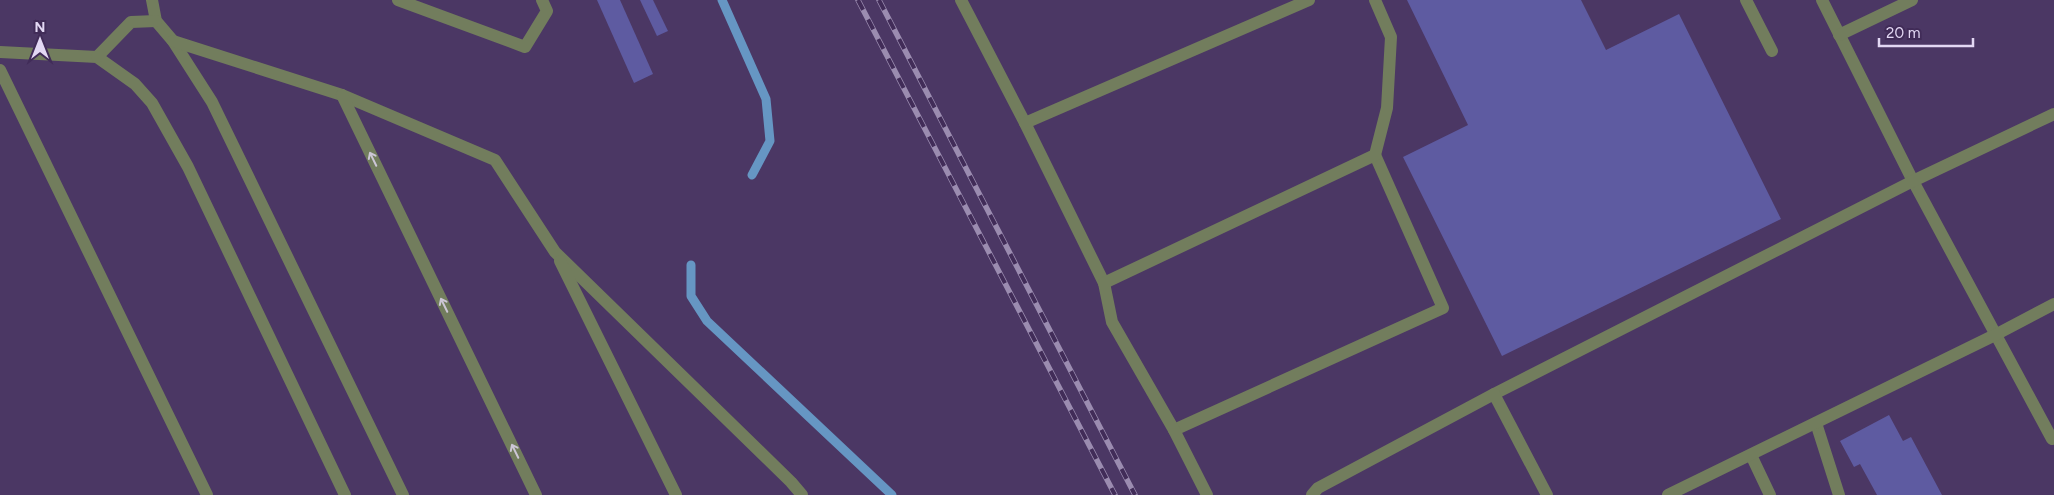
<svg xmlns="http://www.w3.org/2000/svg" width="2054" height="495" font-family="Figtree,sans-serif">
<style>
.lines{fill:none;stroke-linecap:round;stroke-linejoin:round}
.stream{stroke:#6696c3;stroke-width:9}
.building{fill:#5e5ba1}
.minor{stroke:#727d5d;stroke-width:12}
.rail-casing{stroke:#9b8cb0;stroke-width:5.5}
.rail{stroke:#412c58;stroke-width:4;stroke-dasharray:11;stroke-linecap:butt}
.oneway{stroke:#ccc6d6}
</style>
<rect width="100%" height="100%" fill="#4b3764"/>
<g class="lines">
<g class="stream">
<polyline points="722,0 766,99 770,141 752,175"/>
<polyline points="691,265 691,296 707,321 892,495"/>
</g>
</g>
<g class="building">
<polygon points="597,0 620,0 653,74 634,83"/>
<polygon points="640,0 653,0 668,31 657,36"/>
<polygon points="1407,0 1581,0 1606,50 1679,14 1781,219 1502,356 1403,157 1468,125"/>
<polygon points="1889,415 1903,441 1911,437 1942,495 1877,495 1860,464 1854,467 1840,441"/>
</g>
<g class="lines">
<g class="minor">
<polyline points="152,0 156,21 173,41 212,102 403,495"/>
<polyline points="398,0 525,47 547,11 542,0"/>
<polyline points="961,0 1025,123"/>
<polyline points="1746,0 1772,51"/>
<polyline points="1822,0 1913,181 2052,439"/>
<polyline points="1839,35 1912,0"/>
<polyline points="173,41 342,95 495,160 555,252 791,482 802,495"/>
<polyline points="0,52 97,57 135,84 152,103 188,167 345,495"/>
<polyline points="97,57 131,22 156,21"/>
<polyline points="0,70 207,495"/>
<polyline points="342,95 536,495"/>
<polyline points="560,261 676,495"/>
<polyline points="1104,283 1025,123 1309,0"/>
<polyline points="1494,394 1913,181 2054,114"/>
<polyline points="1816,423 1839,495"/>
<polyline points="1174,430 1443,308 1375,155"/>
<polyline points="1751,455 1770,495"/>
<polyline points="1207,495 1174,430 1112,322 1104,283 1375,155 1387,108 1391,37 1375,0"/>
<polyline points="1312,495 1318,488 1494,394 1547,495"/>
<polyline points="1668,495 1997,334 2054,304"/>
</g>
<g class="rail-casing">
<g id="rail">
<polyline points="858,0 1115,495"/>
<polyline points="879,0 1135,495"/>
</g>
</g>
<use href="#rail" class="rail"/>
</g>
<defs><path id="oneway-shaft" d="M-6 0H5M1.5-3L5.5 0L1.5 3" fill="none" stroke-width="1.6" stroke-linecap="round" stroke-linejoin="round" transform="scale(1.25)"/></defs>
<g class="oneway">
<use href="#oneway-shaft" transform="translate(373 159) rotate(-116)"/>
<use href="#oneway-shaft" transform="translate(444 305) rotate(-116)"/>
<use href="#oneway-shaft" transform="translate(515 451) rotate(-116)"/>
</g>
<g transform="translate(40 40)" stroke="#412c58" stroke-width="4" paint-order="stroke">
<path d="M0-4L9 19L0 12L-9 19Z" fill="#e3d8f4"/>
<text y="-8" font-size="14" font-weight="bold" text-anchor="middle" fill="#e3d8f4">N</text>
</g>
<path d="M1879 38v8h94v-8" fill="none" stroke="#e3d8f4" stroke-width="2.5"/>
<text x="1886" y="38" font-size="15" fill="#e3d8f4" stroke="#412c58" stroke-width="4" paint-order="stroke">20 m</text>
</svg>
